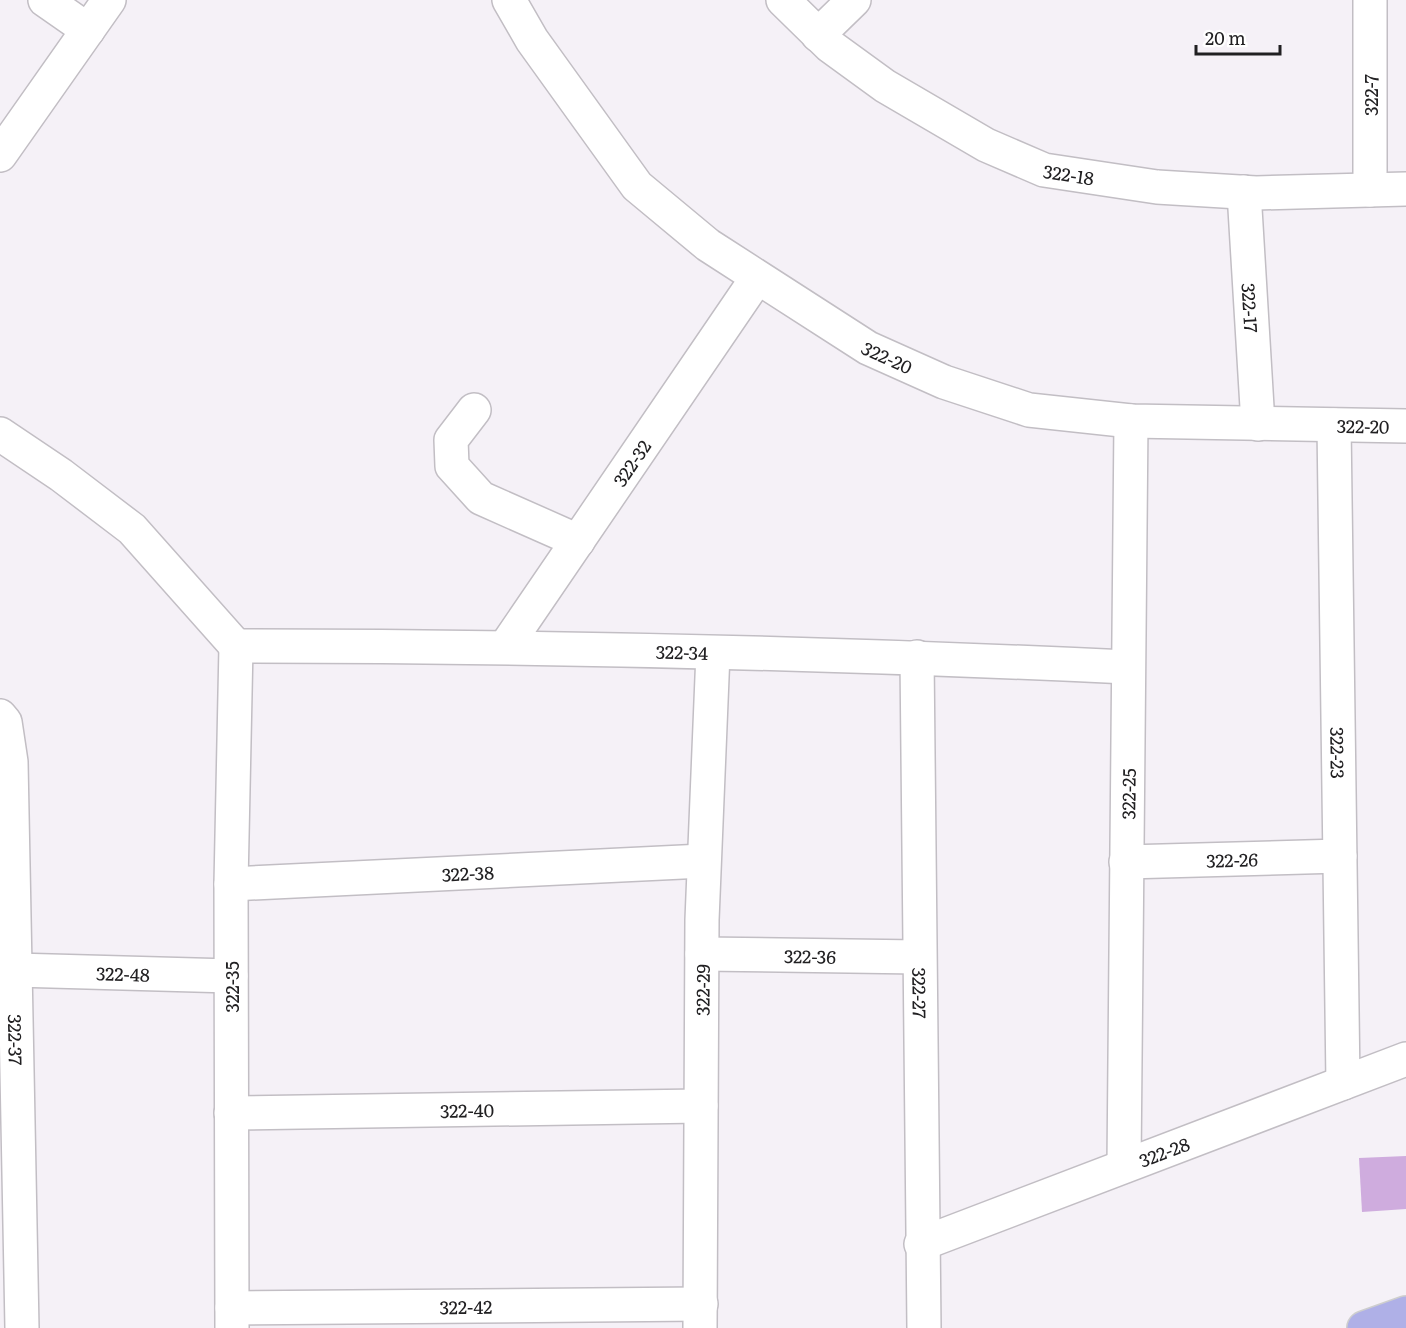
<svg xmlns="http://www.w3.org/2000/svg" width="1406" height="1328" font-family="Literata,serif">
<style>
.building{fill:#cfacde}
.lines{fill:none;stroke-linecap:round;stroke-linejoin:round}
.minor-casing{stroke:#c2bec4;stroke-width:36}
.major-casing{stroke:#cecece;stroke-width:36}
.minor{stroke:#fff;stroke-width:33}
.major{stroke:#afb0e7;stroke-width:33}
.labels{text-anchor:middle;dominant-baseline:central;stroke-width:6;stroke-linejoin:round;paint-order:stroke}
.street-label{font-size:18px;fill:#212022;stroke:#fff}
</style>
<rect width="100%" height="100%" fill="#f5f1f7"/>
<polygon class="building" points="1406,1156 1406,1209 1362,1212 1359,1158"/>
<g class="lines">
<g class="minor-casing">
<g id="minor">
<polyline points="45,0 88,30"/>
<path id="s1" d="M509 0 532 40 637 186 708 245 868 348 944 382 1029 410 1131 421 1406 426"/>
<path id="s2" d="M783 0 830 46 885 86 986 145 1044 170 1157 187 1256 193 1406 189"/>
<polyline points="1370,0 1370,190"/>
<polyline points="818,35 854,0"/>
<polyline points="0,155 109,0"/>
<path id="s3" d="M1244 192 1258 424"/>
<polyline points="474,410 451,440 452,466 481,498 578,541"/>
<path id="s4" d="M1334 425 1343 1083"/>
<polyline points="0,434 61,475 132,529 236,646"/>
<path id="s5" d="M236 646C533 646 830 653 1127 667"/>
<path id="s6" d="M506 646 757 278"/>
<path id="s7" d="M917 657 924 1328"/>
<path id="s8" d="M0 716 5 722 11 762 22 1328"/>
<path id="s9" d="M1126 862 1340 856"/>
<path id="s10" d="M231 884 703 861"/>
<path id="s11" d="M702 954 919 957"/>
<path id="s12" d="M15 970 231 976"/>
<path id="s13" d="M231 1113 701 1106"/>
<path id="s14" d="M1124 1166 1131 421"/>
<path id="s15" d="M921 1244 1406 1059"/>
<path id="s16" d="M232 1308 701 1304"/>
<polyline points="232,1328 231,884 236,646"/>
<path id="s17" d="M700 1328 702 920 713 653"/>
</g>
</g>
<g class="major-casing">
<polyline id="major" points="1364,1328 1406,1313"/>
</g>
<use href="#minor" class="minor"/>
<use href="#major" class="major"/>
</g>
<g class="labels">
<g class="street-label">
<text transform="translate(1370 95) rotate(-90)">322-7</text>
<text stroke="none"><textPath href="#s2" startOffset="339">322-18</textPath></text>
<text stroke="none"><textPath href="#s3" startOffset="116">322-17</textPath></text>
<text stroke="none"><textPath href="#s1" startOffset="530">322-20</textPath></text>
<text stroke="none"><textPath href="#s1" startOffset="1016">322-20</textPath></text>
<text stroke="none"><textPath href="#s6" startOffset="222">322-32</textPath></text>
<text stroke="none"><textPath href="#s5" startOffset="446">322-34</textPath></text>
<text stroke="none"><textPath href="#s4" startOffset="328">322-23</textPath></text>
<text stroke="none"><textPath href="#s14" startOffset="372">322-25</textPath></text>
<text stroke="none"><textPath href="#s9" startOffset="106">322-26</textPath></text>
<text stroke="none"><textPath href="#s10" startOffset="237">322-38</textPath></text>
<text stroke="none"><textPath href="#s11" startOffset="108">322-36</textPath></text>
<text stroke="none"><textPath href="#s12" startOffset="108">322-48</textPath></text>
<text transform="translate(231 987) rotate(-90)">322-35</text>
<text stroke="none"><textPath href="#s17" startOffset="338">322-29</textPath></text>
<text stroke="none"><textPath href="#s7" startOffset="336">322-27</textPath></text>
<text stroke="none"><textPath href="#s8" startOffset="326">322-37</textPath></text>
<text stroke="none"><textPath href="#s13" startOffset="236">322-40</textPath></text>
<text stroke="none"><textPath href="#s15" startOffset="260">322-28</textPath></text>
<text stroke="none"><textPath href="#s16" startOffset="234">322-42</textPath></text>
</g>
</g>
<path d="M1196 45v9h84v-9" fill="none" stroke="#212022" stroke-width="3"/>
<text x="1205" y="45" font-size="18" fill="#212022" stroke="#ffffff" stroke-width="4.5" paint-order="stroke">20 m</text>
</svg>
